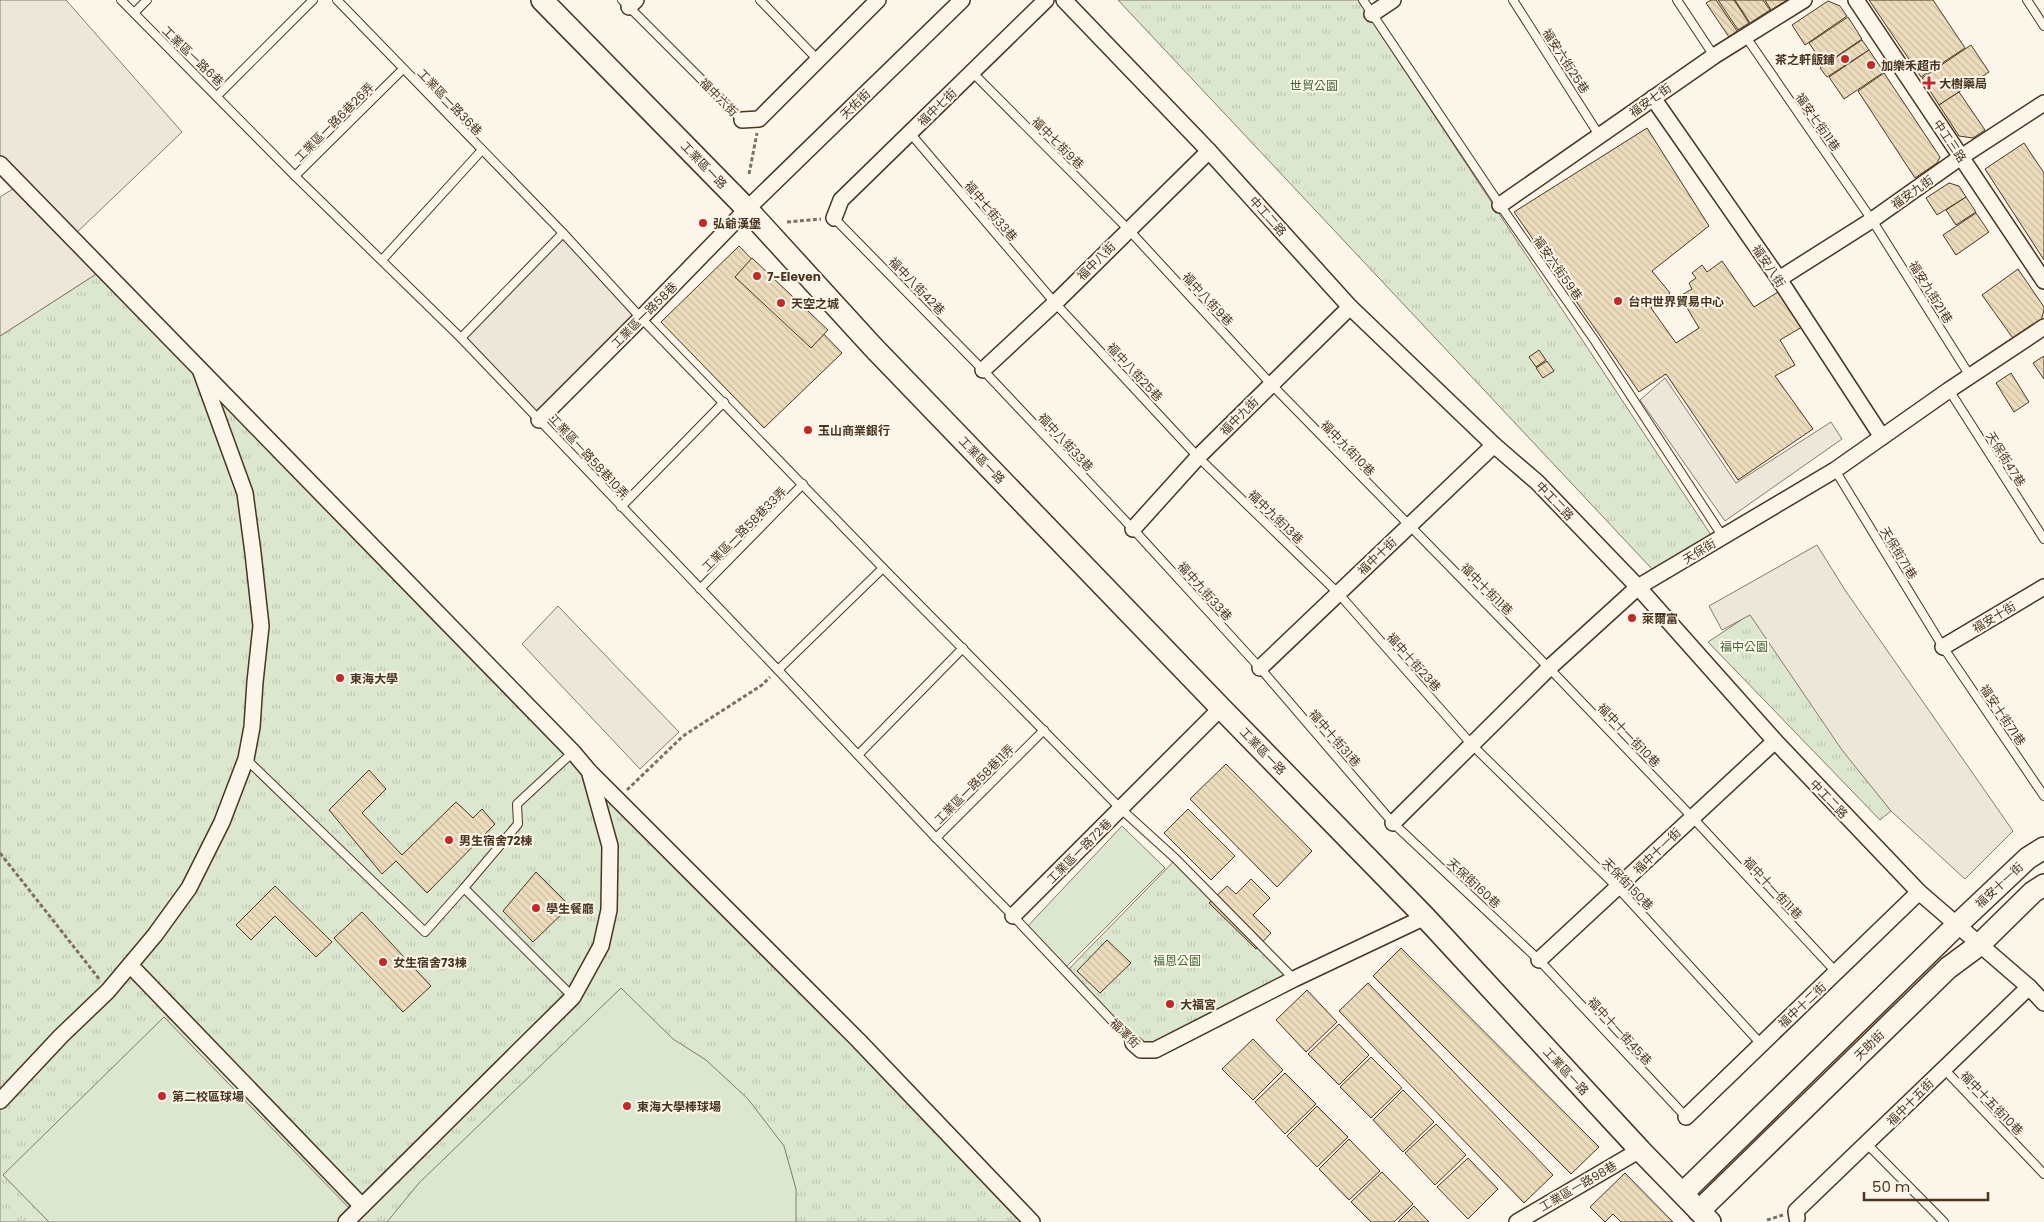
<svg xmlns="http://www.w3.org/2000/svg" width="2044" height="1222" font-family="Poppins,'Noto Sans TC',sans-serif">
<style>
.grass{fill:url(#grass-tufts);stroke:#887966}
.garden{fill:#dce7d0;stroke:#887966}
.parking{fill:#ede7d9;stroke:#887966}
.building{fill:url(#building-back-hatch);stroke:#4a3520}
.lines{fill:none;stroke-linecap:round;stroke-linejoin:round}
.lane-casing{stroke:#4a3520;stroke-width:10}
.street-casing{stroke:#4a3520;stroke-width:18}
.secondary-casing{stroke:#4a3520;stroke-width:24}
.path{stroke:#7f6f5c;stroke-width:3;stroke-dasharray:4 2.5;stroke-linecap:butt}
.lane{stroke:#fbf6e9;stroke-width:8}
.street{stroke:#fbf6e9;stroke-width:15}
.secondary{stroke:#fbf6e9;stroke-width:21}
.poi-dot{fill:#c62828;stroke:#fbf6e9;stroke-width:2}
.labels{text-anchor:middle;dominant-baseline:central;stroke-width:4;stroke-linejoin:round;paint-order:stroke}
.street-label{font-size:12px;fill:#4a3520;stroke:#fbf6e9}
.poi-label{font-size:12px;font-weight:bold;fill:#4a3520;stroke:#fbf6e9;text-anchor:start}
.park-label{font-size:12px;fill:#436837;stroke:#fbf6e9}
</style>
<defs>
<pattern id="grass-tufts" width="24" height="20" patternUnits="userSpaceOnUse" patternTransform="scale(1.25)"><rect width="24" height="20" fill="#dce7d0"/><path d="M3 7l-1-3M5 7V3M7 7l1-3M15 17l-1-3M17 17v-4M19 17l1-3" fill="none" stroke="#bec7b2"/></pattern>
<pattern id="building-back-hatch" width="6" height="6" patternUnits="userSpaceOnUse" patternTransform="scale(1.25)"><rect width="6" height="6" fill="#ecdcbc"/><path d="M-1 5l2 2M0 0l6 6M5-1l2 2" fill="none" stroke="#ccbda1"/></pattern>
</defs>
<rect width="100%" height="100%" fill="#fbf6e9"/>
<g class="grass">
<polygon points="1118,0 1358,0 1711,535 1666,571 1652,569"/>
<polygon points="104,269 1032,1222 0,1222 0,336"/>
<polygon points="1750,614 1891,811 1880,820 1708,642"/>
<polygon points="1176,859 1294,979 1141,1050 1063,975"/>
</g>
<g class="garden">
<polygon points="1122,826 1165,868 1064,969 1025,929"/>
<polygon points="621,988 673,1039 706,1060 748,1099 784,1146 796,1189 796,1222 387,1222 419,1183"/>
<polygon points="164,1017 350,1209 337,1222 49,1222 3,1175"/>
</g>
<g class="parking">
<polygon points="0,0 66,0 182,132 72,237 104,269 0,336 0,197 19,185 0,162"/>
<polygon points="563,233 641,318 539,420 461,338"/>
<polygon points="1665,378 1736,483 1831,422 1842,439 1725,521 1640,400"/>
<polygon points="1817,545 1845,590 2013,831 1965,879 1891,811 1842,750 1750,615 1722,630 1709,606"/>
<polygon points="558,606 679,732 640,769 522,644"/>
</g>
<g class="building">
<polygon points="1711,0 1716,0 1737,31 1729,37 1706,3"/>
<polygon points="1718,0 1734,0 1749,23 1738,30"/>
<polygon points="1735,0 1763,0 1770,10 1750,23"/>
<polygon points="1765,0 1787,0 1771,10"/>
<polygon points="1869,0 1933,0 1965,48 1921,77"/>
<polygon points="1828,1 1840,6 1847,16 1805,45 1792,25"/>
<polygon points="1848,17 1862,39 1824,65 1809,43"/>
<polygon points="1862,40 1869,50 1827,77 1820,68"/>
<polygon points="1971,45 1989,72 1939,105 1922,78"/>
<polygon points="1869,50 1884,72 1844,99 1829,77"/>
<polygon points="1884,73 1940,157 1937,163 1915,178 1858,91"/>
<polygon points="1959,92 1985,130 1973,138 1959,136 1939,105"/>
<polygon points="1647,128 1709,226 1652,271 1670,293 1651,308 1676,343 1699,328 1680,296 1692,289 1689,283 1696,278 1692,273 1702,265 1707,272 1722,261 1754,307 1778,292 1802,327 1780,340 1795,365 1775,376 1813,429 1738,480 1666,374 1639,392 1514,212"/>
<polygon points="2024,143 2044,173 2044,260 1985,169"/>
<polygon points="1949,183 1959,186 1966,197 1937,215 1926,198"/>
<polygon points="1966,197 1976,212 1956,225 1946,210"/>
<polygon points="1976,213 1989,232 1956,255 1943,235"/>
<polygon points="739,246 842,353 764,428 661,322"/>
<polygon points="752,258 828,330 811,348 735,277"/>
<polygon points="2018,269 2044,307 2044,310 2040,325 2015,341 1982,295"/>
<polygon points="1539,350 1546,360 1536,367 1529,357"/>
<polygon points="2044,356 2044,379 2033,363"/>
<polygon points="1547,361 1554,371 1543,378 1536,368"/>
<polygon points="2011,373 2029,402 2014,412 1996,383"/>
<polygon points="1226,764 1312,851 1277,887 1190,799"/>
<polygon points="369,770 386,789 362,813 402,855 456,802 473,818 482,809 495,824 427,893 396,861 382,874 329,810"/>
<polygon points="1188,809 1235,856 1211,880 1164,833"/>
<polygon points="536,872 570,906 533,942 503,911"/>
<polygon points="1251,879 1270,898 1253,915 1271,933 1256,949 1209,903 1227,886 1236,894"/>
<polygon points="275,886 332,942 316,957 275,916 251,940 236,925"/>
<polygon points="362,912 431,986 403,1012 334,938"/>
<polygon points="1107,940 1131,963 1100,993 1077,971"/>
<polygon points="1401,948 1599,1147 1571,1174 1373,976"/>
<polygon points="1368,983 1553,1175 1524,1203 1339,1011"/>
<polygon points="1307,990 1337,1022 1306,1052 1276,1020"/>
<polygon points="1339,1024 1369,1055 1339,1085 1308,1054"/>
<polygon points="1253,1039 1283,1070 1253,1100 1222,1069"/>
<polygon points="1371,1057 1402,1088 1371,1118 1340,1087"/>
<polygon points="1285,1073 1316,1104 1285,1134 1255,1102"/>
<polygon points="1403,1090 1434,1122 1403,1152 1373,1120"/>
<polygon points="1317,1106 1348,1137 1317,1167 1287,1136"/>
<polygon points="1436,1124 1466,1155 1435,1185 1405,1153"/>
<polygon points="1349,1139 1380,1171 1349,1200 1319,1169"/>
<polygon points="1468,1158 1498,1189 1468,1219 1437,1187"/>
<polygon points="1382,1172 1413,1204 1394,1222 1371,1222 1351,1202"/>
<polygon points="1625,1173 1673,1222 1621,1222 1613,1214 1605,1222 1590,1207"/>
<polygon points="1414,1206 1429,1222 1398,1222"/>
</g>
<g class="lines">
<g class="lane-casing">
<g id="lane">
<polyline points="121,0 295,176 461,338 778,670 936,838 1013,916 1133,1043"/>
<polyline points="337,0 563,233 641,318 883,568 1121,809 1176,859 1294,979"/>
<polyline points="622,0 742,120"/>
<polyline points="760,0 818,60"/>
<polyline points="1363,0 1500,205 1595,341 1723,537"/>
<polyline points="1513,0 1599,135"/>
<polyline points="1677,0 1714,56"/>
<polyline points="2027,0 2044,26"/>
<polyline points="134,13 147,0"/>
<polyline points="1746,37 1872,220 1970,376"/>
<polyline points="973,73 1128,229 1271,384 1549,668 1692,817 1837,973"/>
<polyline points="217,96 313,0"/>
<polyline points="910,133 1055,303 1198,457 1338,593 1473,746 1618,888 1761,1044"/>
<polyline points="295,176 403,69"/>
<polyline points="834,218 983,370 1133,529 1260,668 1393,823 1539,960 1686,1117"/>
<polyline points="382,260 482,150"/>
<polyline points="461,338 563,233"/>
<polyline points="1949,390 2044,539"/>
<polyline points="1835,470 1943,647 2044,796"/>
<polyline points="621,507 724,402"/>
<polyline points="700,589 803,484"/>
<polyline points="778,670 883,568"/>
<polyline points="573,752 517,804 518,824 464,888 573,997"/>
<polyline points="858,755 963,648"/>
<polyline points="246,759 425,932 464,888"/>
<polyline points="936,838 1044,730"/>
<polyline points="1944,1069 2044,1174"/>
<polyline points="1867,1144 1944,1222"/>
</g>
</g>
<g class="street-casing">
<g id="street">
<polyline points="1064,0 1209,151 1350,307 1494,445 1537,482 1638,587 1775,741 1919,892 2029,987 2044,1003"/>
<polyline points="1856,0 2044,281"/>
<polyline points="629,7 636,0"/>
<polyline points="1372,14 1393,0"/>
<polyline points="1653,98 1779,279 1882,437"/>
<polyline points="742,120 759,119 878,0"/>
<polyline points="0,164 573,752 589,771 858,1040 1032,1222"/>
<polyline points="1500,205 1714,56 1804,0"/>
<polyline points="834,218 841,200 1046,0"/>
<polyline points="1779,279 1872,220 1961,157 2044,103"/>
<polyline points="983,370 1055,303 1209,151"/>
<polyline points="539,420 641,318 747,209 962,0"/>
<polyline points="1133,529 1198,457 1350,307"/>
<polyline points="1943,647 2044,587"/>
<polyline points="1260,668 1494,445"/>
<polyline points="1393,823 1549,668 1638,587 1835,470 1949,390 2044,327"/>
<polyline points="1013,916 1221,708"/>
<polyline points="1539,960 1775,741"/>
<polyline points="130,965 362,1206"/>
<polyline points="1133,1043 1141,1050 1155,1050 1294,979 1425,917"/>
<polyline points="0,1101 61,1036 108,991 155,935 189,888 222,822 246,759 252,727 255,682 261,626 253,553 245,493 201,372"/>
<polyline points="1686,1117 1919,892"/>
<polyline points="1797,1218 1796,1211 2029,987"/>
<polyline points="346,1222 573,997 601,946 609,910 610,846 590,774"/>
<polyline points="1517,1222 1640,1150"/>
</g>
</g>
<g class="secondary-casing">
<g id="secondary">
<polyline points="542,0 747,209 873,347 1221,708 1425,917 1640,1150 1710,1222"/>
<polyline points="1683,1193 1957,925 2028,858 2044,848"/>
<polyline points="1699,1211 1948,968 1979,945 2033,892 2044,885"/>
</g>
</g>
<g class="path">
<polyline points="749,174 757,133"/>
<polyline points="787,222 821,219"/>
<polyline points="627,790 683,736 762,685 770,677"/>
<polyline points="0,853 100,980"/>
<polyline points="1767,1220 1783,1215"/>
</g>
<use href="#lane" class="lane"/>
<use href="#street" class="street"/>
<use href="#secondary" class="secondary"/>
</g>
<g class="poi-dot">
<circle cx="1845" cy="59" r="5"/>
<circle cx="1871" cy="65" r="5"/>
<path d="M1926.5 75.5h5v5h5v5h-5v5h-5v-5h-5v-5h5z"/>
<circle cx="703" cy="223" r="5"/>
<circle cx="757" cy="276" r="5"/>
<circle cx="1618" cy="301" r="5"/>
<circle cx="781" cy="303" r="5"/>
<circle cx="808" cy="430" r="5"/>
<circle cx="1632" cy="618" r="5"/>
<circle cx="340" cy="678" r="5"/>
<circle cx="449" cy="840" r="5"/>
<circle cx="536" cy="908" r="5"/>
<circle cx="383" cy="962" r="5"/>
<circle cx="1170" cy="1004" r="5"/>
<circle cx="162" cy="1096" r="5"/>
<circle cx="627" cy="1106" r="5"/>
</g>
<g class="labels">
<g class="street-label">
<text transform="translate(193 56) rotate(44)">工業區一路6巷</text>
<text transform="translate(1566 61) rotate(57)">福安六街25巷</text>
<text transform="translate(719 97) rotate(45)">福中六街</text>
<text transform="translate(1650 100) rotate(-35)">福安七街</text>
<text transform="translate(450 102) rotate(46)">工業區一路36巷</text>
<text transform="translate(855 104) rotate(-44)">天佑街</text>
<text transform="translate(937 107) rotate(-44)">福中七街</text>
<text transform="translate(334 122) rotate(-45)">工業區一路6巷26弄</text>
<text transform="translate(1818 122) rotate(55)">福安七街11巷</text>
<text transform="translate(1950 141) rotate(56)">中工三路</text>
<text transform="translate(1058 143) rotate(45)">福中七街9巷</text>
<text transform="translate(704 165) rotate(46)">工業區一路</text>
<text transform="translate(1912 192) rotate(-35)">福安九街</text>
<text transform="translate(991 211) rotate(50)">福中七街33巷</text>
<text transform="translate(1268 216) rotate(48)">中工二路</text>
<text transform="translate(1096 261) rotate(-45)">福中八街</text>
<text transform="translate(1769 266) rotate(56)">福安八街</text>
<text transform="translate(1558 268) rotate(55)">福安六街59巷</text>
<text transform="translate(917 286) rotate(46)">福中八街42巷</text>
<text transform="translate(1931 292) rotate(58)">福安九街21巷</text>
<text transform="translate(1208 299) rotate(47)">福中八街9巷</text>
<text transform="translate(644 315) rotate(-45)">工業區一路58巷</text>
<text transform="translate(1135 372) rotate(47)">福中八街25巷</text>
<text transform="translate(1239 416) rotate(-45)">福中九街</text>
<text transform="translate(1066 442) rotate(47)">福中八街33巷</text>
<text transform="translate(1348 448) rotate(46)">福中九街10巷</text>
<text transform="translate(589 456) rotate(47)">工業區一路58巷10弄</text>
<text transform="translate(2006 459) rotate(58)">天保街47巷</text>
<text transform="translate(982 460) rotate(46)">工業區一路</text>
<text transform="translate(1555 501) rotate(46)">中工二路</text>
<text transform="translate(1276 517) rotate(44)">福中九街13巷</text>
<text transform="translate(744 529) rotate(-45)">工業區一路58巷33弄</text>
<text transform="translate(1699 551) rotate(-31)">天保街</text>
<text transform="translate(1899 553) rotate(59)">天保街71巷</text>
<text transform="translate(1377 556) rotate(-44)">福中十街</text>
<text transform="translate(1487 589) rotate(45)">福中十街11巷</text>
<text transform="translate(1205 591) rotate(48)">福中九街33巷</text>
<text transform="translate(1994 617) rotate(-31)">福安十街</text>
<text transform="translate(1414 662) rotate(48)">福中十街23巷</text>
<text transform="translate(2003 715) rotate(56)">福安十街71巷</text>
<text transform="translate(1629 735) rotate(46)">福中十一街10巷</text>
<text transform="translate(1335 738) rotate(49)">福中十街31巷</text>
<text transform="translate(1263 751) rotate(46)">工業區一路</text>
<text transform="translate(974 784) rotate(-45)">工業區一路58巷11弄</text>
<text transform="translate(1829 799) rotate(46)">中工二路</text>
<text transform="translate(1079 851) rotate(-45)">工業區一路72巷</text>
<text transform="translate(1657 851) rotate(-44)">福中十一街</text>
<text transform="translate(1474 883) rotate(43)">天保街160巷</text>
<text transform="translate(1628 884) rotate(46)">天保街150巷</text>
<text transform="translate(1999 885) rotate(-43)">福安十一街</text>
<text transform="translate(1773 888) rotate(47)">福中十一街11巷</text>
<text transform="translate(1802 1005) rotate(-43)">福中十二街</text>
<text transform="translate(1620 1031) rotate(47)">福中十一街45巷</text>
<text transform="translate(1125 1033) rotate(44)">福澤街</text>
<text transform="translate(1869 1045) rotate(-44)">天助街</text>
<text transform="translate(1566 1071) rotate(47)">工業區一路</text>
<text transform="translate(1910 1102) rotate(-45)">福中十五街</text>
<text transform="translate(1992 1103) rotate(46)">福中十五街10巷</text>
<text transform="translate(1578 1186) rotate(-30)">工業區一路98巷</text>
</g>
<g class="poi-label">
<text x="1835" y="59" text-anchor="end">茶之軒飯鋪</text>
<text x="1881" y="65">加樂禾超市</text>
<text x="1939" y="83">大樹藥局</text>
<text x="713" y="223">弘爺漢堡</text>
<text x="767" y="276">7-Eleven</text>
<text x="1628" y="301">台中世界貿易中心</text>
<text x="791" y="303">天空之城</text>
<text x="818" y="430">玉山商業銀行</text>
<text x="1642" y="618">萊爾富</text>
<text x="350" y="678">東海大學</text>
<text x="459" y="840">男生宿舍72棟</text>
<text x="546" y="908">學生餐廳</text>
<text x="393" y="962">女生宿舍73棟</text>
<text x="1180" y="1004">大福宮</text>
<text x="172" y="1096">第二校區球場</text>
<text x="637" y="1106">東海大學棒球場</text>
</g>
<g class="park-label">
<text x="1314" y="85">世貿公園</text>
<text x="1744" y="646">福中公園</text>
<text x="1177" y="960">福恩公園</text>
</g>
</g>
<path d="M1864 1192v8h124v-8" fill="none" stroke="#4a3520" stroke-width="2.5"/>
<text x="1872" y="1192" font-size="15" fill="#4a3520" stroke="#fbf6e9" stroke-width="4" paint-order="stroke">50 m</text>
</svg>
